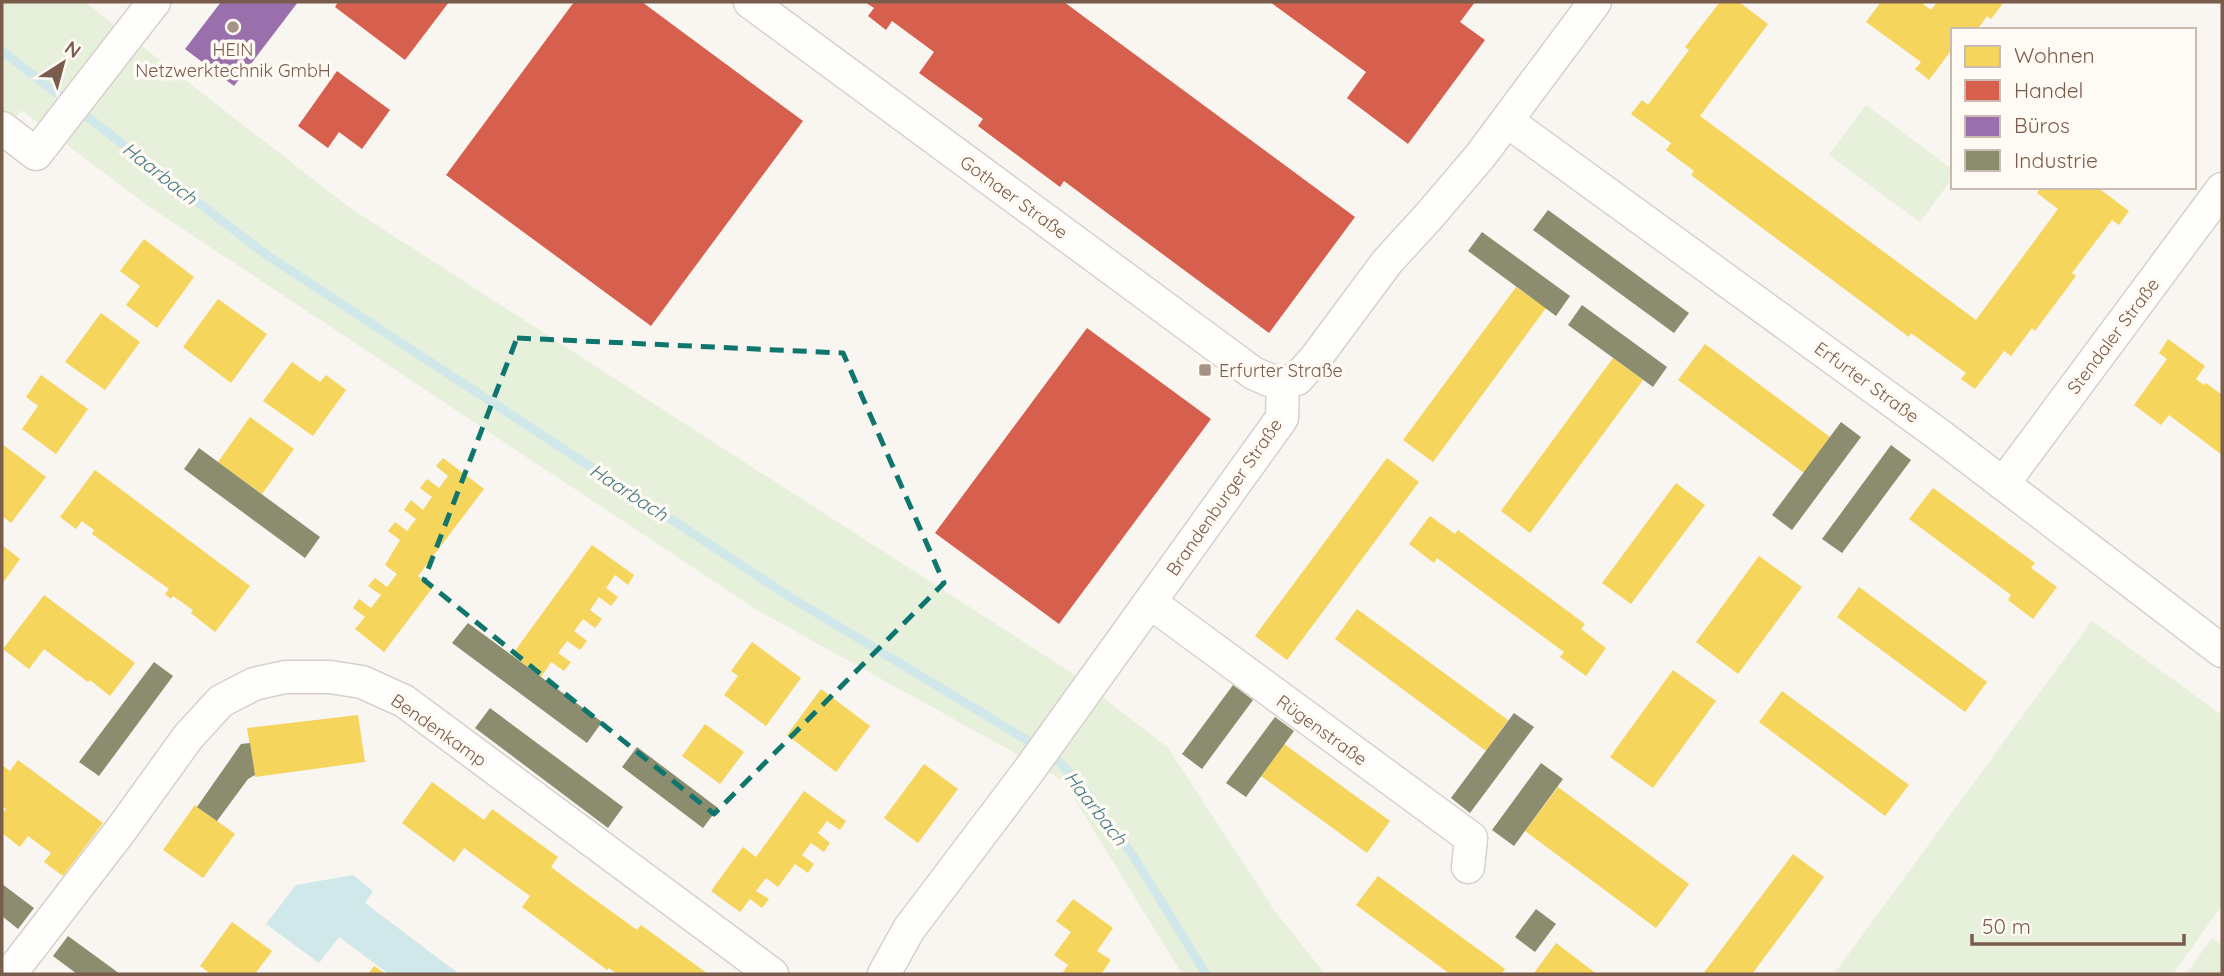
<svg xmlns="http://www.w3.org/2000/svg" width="2224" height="976" font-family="Quicksand,sans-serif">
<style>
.green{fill:#e7f0db}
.water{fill:#d0e8ea}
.homes{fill:#f6d55c}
.shops{fill:#d6604d}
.offices{fill:#9970ab}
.industry{fill:#8c8c6e}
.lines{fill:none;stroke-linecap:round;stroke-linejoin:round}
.stream{stroke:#d0e8ea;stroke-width:9}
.minor-casing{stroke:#d7d1cb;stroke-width:35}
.minor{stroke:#fefefd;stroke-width:32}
.marked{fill:none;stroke:#0f766e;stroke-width:5;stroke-dasharray:14 9;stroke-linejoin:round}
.poi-dot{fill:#a69286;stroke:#fffaf3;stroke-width:2.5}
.labels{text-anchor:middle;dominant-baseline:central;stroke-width:7;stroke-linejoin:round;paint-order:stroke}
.poi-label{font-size:18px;fill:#7a5c4d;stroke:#fffaf3}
.street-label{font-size:18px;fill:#7a5c4d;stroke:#fffaf3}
.water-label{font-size:19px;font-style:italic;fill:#437c86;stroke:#fffaf3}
</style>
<rect width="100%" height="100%" fill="#f9f5f0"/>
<g class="green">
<polygon points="2,2 85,2 350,208 1072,673 1168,748 1274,910 1325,974 1182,974 1064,782 1051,773 757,610 147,205 21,110 2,134"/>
<polygon points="1866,105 1953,170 1953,177 1920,222 1829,155"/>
<polygon points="2092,621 2222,715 2222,905 2173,974 1834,974"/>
<polygon points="2212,938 2222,946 2222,974 2186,974"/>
</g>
<polygon class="water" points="353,875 373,891 365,903 459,974 389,974 339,937 319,963 266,924 296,885"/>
<g class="homes">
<polygon points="1720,2 1739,2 1768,24 1700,116 1976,320 2058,209 2037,193 2041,187 2097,187 2129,211 2119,225 2112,220 2072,273 2076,276 2035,331 2032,328 2011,356 2004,351 1975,389 1961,379 1966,373 1911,333 1909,337 1691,175 1694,171 1666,150 1671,143 1631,114 1642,100 1648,105 1689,50 1685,47"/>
<polygon points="1881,2 1924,2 1923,4 1931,10 1937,2 2004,2 1991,19 1987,16 1977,30 1953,30 1953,48 1929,80 1915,69 1921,62 1866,22"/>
<polygon points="144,239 194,277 157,328 126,305 140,286 120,271"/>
<polygon points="1516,287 1546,308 1433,462 1403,440"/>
<polygon points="218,299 267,334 231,383 183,347"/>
<polygon points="101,313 140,342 105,390 65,362"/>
<polygon points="2168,339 2205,366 2196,379 2204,385 2206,383 2222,395 2222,455 2169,415 2161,425 2134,405 2167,359 2159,353"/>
<polygon points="1705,344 1830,437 1804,473 1678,380"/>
<polygon points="1613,358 1643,380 1530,533 1501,511"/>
<polygon points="292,362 320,382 326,375 346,390 313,436 263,401"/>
<polygon points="41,375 88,409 56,454 22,429 38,406 26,397"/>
<polygon points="250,417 294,449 262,494 218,462"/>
<polygon points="2,444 46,477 11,523 2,516"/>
<polygon points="443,458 484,489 418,576 433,587 384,652 355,629 365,617 353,608 359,599 371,608 381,595 368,586 375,578 387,587 397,574 385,565 400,540 388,531 395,522 407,531 416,519 404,510 411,500 423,510 432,497 420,488 427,479 439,488 448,476 436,466"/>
<polygon points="1387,458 1419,482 1287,660 1255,636"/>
<polygon points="95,470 250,586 215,632 191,613 193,610 173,596 171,599 165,594 169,589 92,534 94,530 82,521 76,529 60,517"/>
<polygon points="1676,483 1705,505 1631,604 1602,583"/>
<polygon points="1933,488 2035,563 2031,568 2057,587 2033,619 2008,600 2011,595 1909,519"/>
<polygon points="1430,516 1455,534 1458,530 1585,624 1581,629 1606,648 1586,676 1560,657 1564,652 1488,596 1437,558 1434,563 1409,544"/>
<polygon points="2,545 20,559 2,584"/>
<polygon points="592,545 634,575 628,585 615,575 606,588 618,597 611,606 599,597 590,610 602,619 595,628 583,619 574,631 587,641 580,650 567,641 558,653 571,662 564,671 551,662 541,677 512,655"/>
<polygon points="1759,556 1802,587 1738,674 1696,642"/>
<polygon points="1859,587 1987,682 1965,712 1837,617"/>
<polygon points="44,595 135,663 110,696 90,680 88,682 44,649 29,669 3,649"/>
<polygon points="1357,609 1508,720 1486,751 1335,639"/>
<polygon points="752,642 801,678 766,726 724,695 738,676 731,671"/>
<polygon points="1673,670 1716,701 1653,788 1610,757"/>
<polygon points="821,689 870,726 836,772 787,735"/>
<polygon points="1782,691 1909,785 1885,816 1759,722"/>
<polygon points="358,715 365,762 255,777 247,728"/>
<polygon points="705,724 744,752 720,784 682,756"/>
<polygon points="1284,744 1390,821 1367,853 1261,776"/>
<polygon points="18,760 103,823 63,876 44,862 51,853 28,836 20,847 2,833 2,814 6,809 2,806 2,765 10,771"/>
<polygon points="924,764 958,789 918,843 884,818"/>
<polygon points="432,782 484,820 492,809 558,857 551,867 572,883 637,930 641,925 708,974 617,974 609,968 607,970 522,907 530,896 464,848 454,862 402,823"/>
<polygon points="1558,787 1689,884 1656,928 1525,831"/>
<polygon points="804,791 846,821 840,830 827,821 818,833 830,843 824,852 811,843 802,855 814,864 808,873 795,864 778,887 766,878 756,891 769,899 762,908 750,899 740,912 711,891 743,847 756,857"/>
<polygon points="195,805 235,834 203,878 163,850"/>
<polygon points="1793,854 1824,877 1805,903 1752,974 1703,974"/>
<polygon points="1378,876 1505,969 1501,974 1450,974 1356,905"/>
<polygon points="1073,899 1113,928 1097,951 1111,960 1101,974 1062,974 1068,965 1054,955 1071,932 1056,921"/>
<polygon points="232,922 272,951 255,974 211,974 200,966"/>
<polygon points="1556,943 1581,962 1597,974 1534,973"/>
<polygon points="374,966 386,974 368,974"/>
</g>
<g class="shops">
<polygon points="338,2 449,2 405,60 335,7"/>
<polygon points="574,2 642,2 803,121 651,326 446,175"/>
<polygon points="865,2 1064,2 1355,217 1269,333 1064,181 1060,187 978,126 983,119 919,73 934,52 892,21 886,30 868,16 874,8"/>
<polygon points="1270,2 1475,2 1460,22 1485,40 1408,144 1347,98 1366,72"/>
<polygon points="337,71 390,110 362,149 339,132 328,148 298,126"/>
<polygon points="1087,328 1211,419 1059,624 935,533"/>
</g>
<polygon class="offices" points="221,2 298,2 234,86 185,49"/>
<g class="industry">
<polygon points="1548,210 1689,313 1674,333 1533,230"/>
<polygon points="1482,232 1570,296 1556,316 1468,251"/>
<polygon points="1582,305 1667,367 1653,387 1568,325"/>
<polygon points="1841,422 1861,437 1792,530 1772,515"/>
<polygon points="1891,445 1911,460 1842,553 1822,539"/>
<polygon points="199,448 320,537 305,558 184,469"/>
<polygon points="468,623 602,722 587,743 452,643"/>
<polygon points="154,662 173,676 99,776 79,762"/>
<polygon points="1233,685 1253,700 1202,769 1182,754"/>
<polygon points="490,708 623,807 608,828 475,728"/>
<polygon points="1514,713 1534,727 1470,813 1451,798"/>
<polygon points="1275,717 1294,731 1246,797 1226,783"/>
<polygon points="250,743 255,775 248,779 217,821 197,807 241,744"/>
<polygon points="637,747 718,808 703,828 622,767"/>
<polygon points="1541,763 1563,779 1514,846 1492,830"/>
<polygon points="2,884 34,908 18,929 2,916"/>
<polygon points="1536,909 1556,924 1535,952 1515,937"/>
<polygon points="68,936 120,974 77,974 53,956"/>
</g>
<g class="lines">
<polyline class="stream" points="2,51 265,254 790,597 1055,757 1086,791 1132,854 1206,974"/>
<g class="minor-casing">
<g id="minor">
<polyline points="750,2 1222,350 1253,373 1269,380 1283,382 1297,379 1315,359 1387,262 1430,215 1481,155 1595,2"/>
<polyline points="1507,121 1942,437 2222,651"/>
<polyline points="2,128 36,154 154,2"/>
<polyline points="2003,484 2222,189"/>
<polyline points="1151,603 1471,838 1468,867"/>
<polyline points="10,974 121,830 188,737 221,701 254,684 285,677 330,677 362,682 404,701 772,974"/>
<polyline points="884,974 909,929 1027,773 1282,418 1283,382"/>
</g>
</g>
<use href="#minor" class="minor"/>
</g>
<path class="marked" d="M517 338 843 353 944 583 714 814 424 580Z"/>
<g class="poi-dot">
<circle cx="233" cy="27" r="7"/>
<rect x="1198" y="363" width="14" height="14" rx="3.5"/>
</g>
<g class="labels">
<g class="poi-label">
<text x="233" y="49">HEIN<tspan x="233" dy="21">Netzwerktechnik GmbH</tspan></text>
<text x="1219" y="370" text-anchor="start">Erfurter Straße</text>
</g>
<g class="street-label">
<text transform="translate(1014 197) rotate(36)">Gothaer Straße</text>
<text transform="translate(2113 336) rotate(-53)">Stendaler Straße</text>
<text transform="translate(1867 382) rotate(36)">Erfurter Straße</text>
<text transform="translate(1224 497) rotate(-55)">Brandenburger Straße</text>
<text transform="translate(439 730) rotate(35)">Bendenkamp</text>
<text transform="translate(1322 730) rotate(36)">Rügenstraße</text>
</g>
<g class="water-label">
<text transform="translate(160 173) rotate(38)">Haarbach</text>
<text transform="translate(629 492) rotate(33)">Haarbach</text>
<text transform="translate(1096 808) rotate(52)">Haarbach</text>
</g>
</g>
<rect width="2224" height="976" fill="none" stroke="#7a5c4d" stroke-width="7"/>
<rect x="1951" y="28" width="245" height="161" fill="#fffaf3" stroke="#cabbb1" stroke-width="2"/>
<rect x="1965" y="46" width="35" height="21" fill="#f6d55c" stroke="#cabbb1" stroke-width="2"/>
<text x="2014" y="63" font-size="21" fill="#7a5c4d">Wohnen</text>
<rect x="1965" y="80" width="35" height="21" fill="#d6604d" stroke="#cabbb1" stroke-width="2"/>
<text x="2014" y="98" font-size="21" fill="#7a5c4d">Handel</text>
<rect x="1965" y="116" width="35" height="21" fill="#9970ab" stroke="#cabbb1" stroke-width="2"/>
<text x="2014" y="133" font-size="21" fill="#7a5c4d">Büros</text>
<rect x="1965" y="150" width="35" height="21" fill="#8c8c6e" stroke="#cabbb1" stroke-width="2"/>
<text x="2014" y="168" font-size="21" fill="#7a5c4d">Industrie</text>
<g transform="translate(63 63) rotate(36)" stroke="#fffaf3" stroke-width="5" paint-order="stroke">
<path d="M0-5L12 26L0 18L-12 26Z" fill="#7a5c4d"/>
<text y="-10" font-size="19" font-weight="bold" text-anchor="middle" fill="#7a5c4d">N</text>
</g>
<path d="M1972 934v10h212v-10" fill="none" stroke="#7a5c4d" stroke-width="3.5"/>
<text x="1982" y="934" font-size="21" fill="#7a5c4d" stroke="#fffaf3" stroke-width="5" paint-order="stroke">50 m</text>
</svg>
